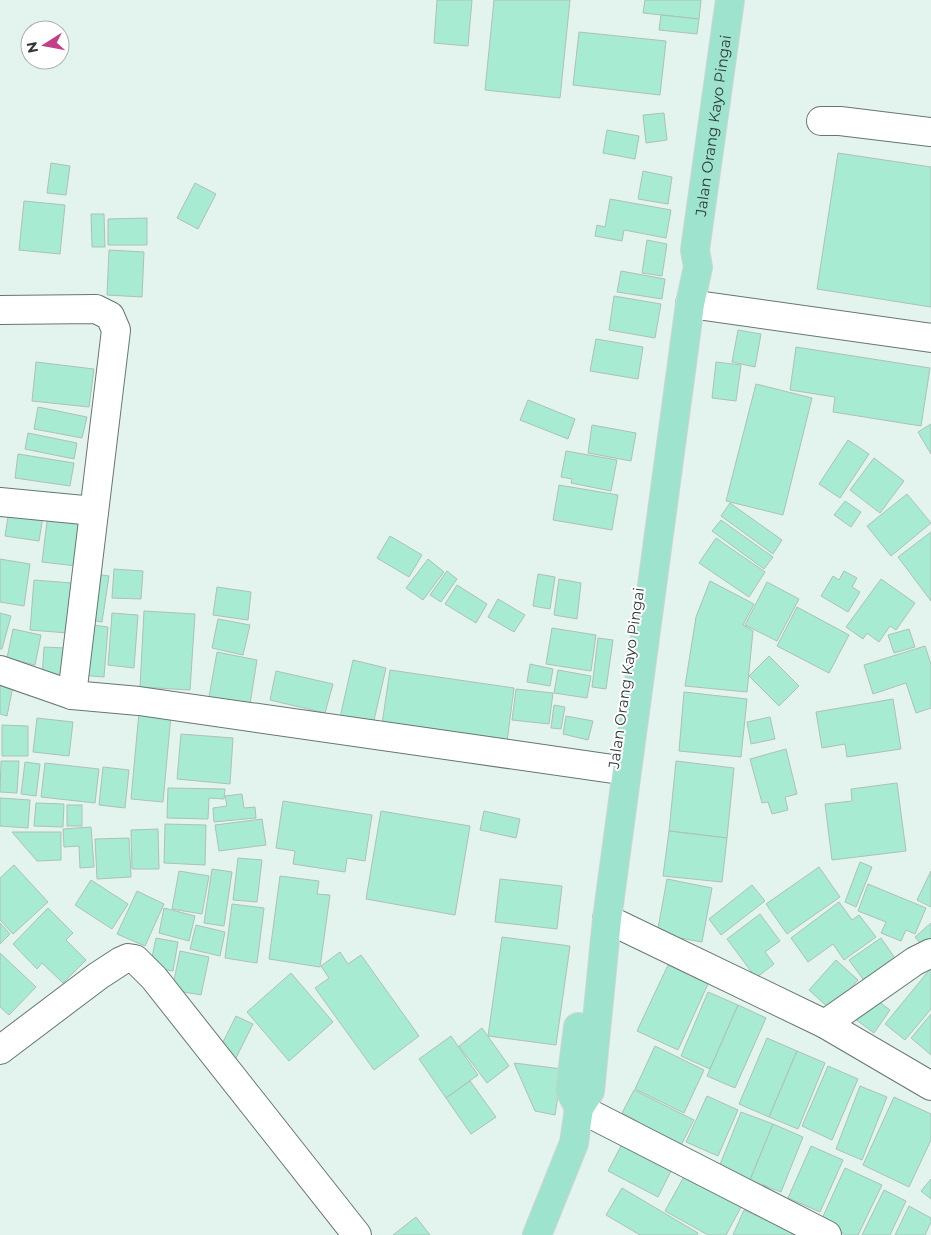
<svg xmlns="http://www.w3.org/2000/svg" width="931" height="1235" font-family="Montserrat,sans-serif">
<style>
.building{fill:#a6ebd2;stroke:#aec0b9}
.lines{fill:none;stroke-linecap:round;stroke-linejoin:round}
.minor-casing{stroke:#667670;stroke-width:30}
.major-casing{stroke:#d2d3d3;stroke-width:30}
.minor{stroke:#fff;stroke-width:28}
.major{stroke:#9ee3ce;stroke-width:28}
.labels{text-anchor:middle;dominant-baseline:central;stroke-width:4;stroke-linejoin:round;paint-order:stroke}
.street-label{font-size:15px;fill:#313835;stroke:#fff}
</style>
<rect width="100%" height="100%" fill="#e2f4ed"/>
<g class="building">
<polygon points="437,0 472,0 468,46 434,43"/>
<polygon points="494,0 570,0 560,98 485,90"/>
<polygon points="645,0 701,0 699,19 643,13"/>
<polygon points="661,15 699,19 697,34 659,30"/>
<polygon points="579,32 666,41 660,95 573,85"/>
<polygon points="664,113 667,140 646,143 643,115"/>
<polygon points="607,130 639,136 635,159 603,153"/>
<polygon points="838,153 931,167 931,307 817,289"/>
<polygon points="51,163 70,166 66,195 47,193"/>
<polygon points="643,171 672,177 668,204 638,199"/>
<polygon points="195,183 216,194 198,229 177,218"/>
<polygon points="610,199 671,210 666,238 624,230 622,241 595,236 597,225 605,227"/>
<polygon points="24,201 65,205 60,254 19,250"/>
<polygon points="91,214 104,214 105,247 92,247"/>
<polygon points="147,218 147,245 108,245 108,219"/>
<polygon points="647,240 667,244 662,276 642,273"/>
<polygon points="109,250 144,252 142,297 107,295"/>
<polygon points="621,271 665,279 662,299 617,292"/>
<polygon points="614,296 661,304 655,338 609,330"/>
<polygon points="738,330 761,334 755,367 732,362"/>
<polygon points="596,339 643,347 638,379 590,371"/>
<polygon points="796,347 930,368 921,426 833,412 835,397 790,390"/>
<polygon points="36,362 94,369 89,407 32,401"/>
<polygon points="716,362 741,365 736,401 712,398"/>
<polygon points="756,384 812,398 783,515 726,501"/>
<polygon points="528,400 575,419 568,439 520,420"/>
<polygon points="38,407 87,417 82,438 34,429"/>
<polygon points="931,424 931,454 918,432"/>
<polygon points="592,425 636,433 631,461 588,453"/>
<polygon points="28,433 77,443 74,459 25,449"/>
<polygon points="848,440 869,454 840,498 819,484"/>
<polygon points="566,451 617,460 611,491 571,483 572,479 561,477"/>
<polygon points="18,454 74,463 70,486 15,478"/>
<polygon points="874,458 904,481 880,513 850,490"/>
<polygon points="559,485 618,495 612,530 553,520"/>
<polygon points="907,494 931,523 891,556 867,526"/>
<polygon points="845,501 861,512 851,527 834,515"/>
<polygon points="730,503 782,540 773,554 721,516"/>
<polygon points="9,511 43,516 39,541 5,536"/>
<polygon points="48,514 82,518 76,566 42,562"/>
<polygon points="721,520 773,557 764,569 712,531"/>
<polygon points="931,532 931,601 898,557"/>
<polygon points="390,536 422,555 409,577 377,558"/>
<polygon points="716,538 765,572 749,597 699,563"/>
<polygon points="0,559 30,564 24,606 0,602"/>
<polygon points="428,559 444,572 423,600 406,588"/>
<polygon points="114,569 143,571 141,599 112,598"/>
<polygon points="447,571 457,579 441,602 430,595"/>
<polygon points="844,571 857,578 852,587 860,592 848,612 821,596 833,576 839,580"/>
<polygon points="90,573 109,576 102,622 83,619"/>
<polygon points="538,574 555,577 550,609 533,606"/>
<polygon points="559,579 581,583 577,619 554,615"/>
<polygon points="881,579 915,603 896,630 890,626 879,642 867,633 863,639 846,627"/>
<polygon points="34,580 72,583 68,633 30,630"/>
<polygon points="710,581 754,604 743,625 753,631 747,692 685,686 696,617"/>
<polygon points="767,582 799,599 777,641 745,625"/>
<polygon points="457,585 487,604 476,623 445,604"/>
<polygon points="217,587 251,592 248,620 213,615"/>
<polygon points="498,599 525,615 514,632 488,617"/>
<polygon points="797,607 849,635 829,673 777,646"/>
<polygon points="144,611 195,614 190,690 140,687"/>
<polygon points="0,613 11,616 2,649 0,649"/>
<polygon points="112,613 138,615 134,668 108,665"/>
<polygon points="218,619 250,625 243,655 212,648"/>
<polygon points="84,624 108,627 104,677 79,675"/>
<polygon points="552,628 596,635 591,671 546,664"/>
<polygon points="13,629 41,635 35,665 7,658"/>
<polygon points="909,629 915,647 894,653 888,635"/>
<polygon points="598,638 613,640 606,689 592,687"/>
<polygon points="925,646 931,664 931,708 916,713 906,683 873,694 864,665"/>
<polygon points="44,647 65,648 63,680 42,678"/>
<polygon points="217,652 257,660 250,704 209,697"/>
<polygon points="769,656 799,686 779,706 749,676"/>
<polygon points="353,660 386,668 372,729 339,722"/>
<polygon points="530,664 553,669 550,686 527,682"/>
<polygon points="390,670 514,688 507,742 382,724"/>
<polygon points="558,670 591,676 587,698 554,693"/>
<polygon points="276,671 333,684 325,713 270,700"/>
<polygon points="0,678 14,681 7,716 0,714"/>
<polygon points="516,689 553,693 549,724 512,720"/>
<polygon points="684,692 747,699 741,757 679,751"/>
<polygon points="893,699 901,749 847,757 845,744 822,748 816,712"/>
<polygon points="554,705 565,707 561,729 551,728"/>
<polygon points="139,712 171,715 163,802 131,799"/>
<polygon points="566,716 593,721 588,740 563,734"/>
<polygon points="770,717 775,739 751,744 747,722"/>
<polygon points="37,718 73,722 69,756 33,752"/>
<polygon points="2,725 28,726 28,756 2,756"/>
<polygon points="181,734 233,738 230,784 177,779"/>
<polygon points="786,749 797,794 785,797 788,810 772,814 768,802 762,803 750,759"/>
<polygon points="1,761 19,761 17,793 0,792"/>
<polygon points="676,761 734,768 727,838 669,831"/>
<polygon points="25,762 40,764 36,796 21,794"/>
<polygon points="45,763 99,769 95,803 41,797"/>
<polygon points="103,767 129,770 125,808 99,805"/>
<polygon points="897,783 906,851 832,860 825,804 852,801 851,789"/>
<polygon points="168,788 225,789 224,799 209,798 208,819 167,818"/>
<polygon points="242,794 244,808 255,807 256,818 214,822 213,808 227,806 225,796"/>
<polygon points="0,798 30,800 28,828 0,826"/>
<polygon points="283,801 372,815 365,861 347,858 345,872 293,864 295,851 276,848"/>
<polygon points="36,803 64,804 63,827 34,826"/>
<rect x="67" y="805" width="15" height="21"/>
<polygon points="381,811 470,826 455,915 366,899"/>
<polygon points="484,811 520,819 516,838 480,830"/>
<polygon points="262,819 266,845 219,851 215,825"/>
<polygon points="165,824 206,825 205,865 164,863"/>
<polygon points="91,827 94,867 80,868 79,846 64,847 63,829"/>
<polygon points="158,829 159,869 132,869 131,830"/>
<polygon points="669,831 727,838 722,882 663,876"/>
<polygon points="12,832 61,832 61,860 37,861"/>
<polygon points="129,838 131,877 97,879 95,839"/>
<polygon points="238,858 262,860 257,902 233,900"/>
<polygon points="860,862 872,867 856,907 845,902"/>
<polygon points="14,865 48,902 13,934 0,920 0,878"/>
<polygon points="819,867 840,897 787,934 766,904"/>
<polygon points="212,869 232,872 224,926 204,923"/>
<polygon points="179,871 209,876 202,914 172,909"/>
<polygon points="931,871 931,907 917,900"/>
<polygon points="280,876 319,881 317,894 330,895 320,967 269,959"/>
<polygon points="500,879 562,886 557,929 495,922"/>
<polygon points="667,879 712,888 702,942 657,934"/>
<polygon points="91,880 128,904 112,929 75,905"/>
<polygon points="868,884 926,908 915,934 906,930 901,941 881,933 886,922 858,911"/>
<polygon points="752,885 765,901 721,935 709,919"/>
<polygon points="137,891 164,904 145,946 117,934"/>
<polygon points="839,902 852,920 859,915 876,937 844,960 833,944 808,962 791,938"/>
<polygon points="232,904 264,908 257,963 225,958"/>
<polygon points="48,908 73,933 66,940 86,960 63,983 42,963 37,969 13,944"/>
<polygon points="164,908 195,916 189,941 159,933"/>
<polygon points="760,914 780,941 765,952 774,964 756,978 727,939"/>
<polygon points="0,923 10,934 0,944"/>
<polygon points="931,923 931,946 926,950 915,937"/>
<polygon points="196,925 225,932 220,956 190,949"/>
<polygon points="502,937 570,946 556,1045 488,1036"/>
<polygon points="156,938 178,942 173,971 150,967"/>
<polygon points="881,938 899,964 868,986 849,960"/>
<polygon points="180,951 209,957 201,995 172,990"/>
<polygon points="340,952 348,964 361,955 419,1036 374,1070 315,988 329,978 321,966"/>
<polygon points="0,953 36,987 9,1015 0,1007"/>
<polygon points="836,960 858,980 831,1010 809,990"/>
<polygon points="668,965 708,984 678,1050 637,1031"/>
<polygon points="931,968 931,1009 905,1040 885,1024"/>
<polygon points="291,973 333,1022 289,1061 247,1012"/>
<polygon points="708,992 738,1005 710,1069 681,1056"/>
<polygon points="871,996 890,1010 874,1033 855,1019"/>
<polygon points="738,1005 766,1018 735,1088 707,1076"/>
<polygon points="931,1014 931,1055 911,1038"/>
<polygon points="236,1016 253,1024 234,1062 217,1054"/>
<polygon points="482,1028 509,1066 487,1083 459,1046"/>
<polygon points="451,1036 478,1075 446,1098 419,1059"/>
<polygon points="767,1038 797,1051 769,1117 739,1104"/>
<polygon points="655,1046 704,1070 684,1113 635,1089"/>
<polygon points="797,1051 825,1063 798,1129 769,1117"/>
<polygon points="514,1063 562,1069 555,1115 535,1111"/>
<polygon points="828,1066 858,1079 832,1140 802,1126"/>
<polygon points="470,1081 496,1117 471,1134 446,1098"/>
<polygon points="860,1086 887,1097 862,1160 836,1149"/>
<polygon points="634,1090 694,1120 677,1153 632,1130 637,1121 622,1113"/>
<polygon points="707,1096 738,1110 718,1156 686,1142"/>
<polygon points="894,1097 931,1114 931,1140 909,1187 863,1165"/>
<polygon points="741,1112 773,1124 750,1180 719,1167"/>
<polygon points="773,1124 803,1137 781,1192 750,1180"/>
<polygon points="622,1144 678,1157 658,1197 608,1171"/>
<polygon points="811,1146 843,1160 820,1212 788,1198"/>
<polygon points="691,1164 747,1196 726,1235 708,1235 665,1211"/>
<polygon points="845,1168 882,1185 858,1235 846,1235 820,1223"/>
<polygon points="931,1179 931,1199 921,1191"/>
<polygon points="622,1188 698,1233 697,1235 640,1235 606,1215"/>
<polygon points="884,1190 906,1201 890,1235 862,1235"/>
<polygon points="909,1206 931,1218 931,1222 925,1235 895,1235"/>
<polygon points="744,1210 798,1235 733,1235"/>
<polygon points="416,1217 430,1235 393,1235"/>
</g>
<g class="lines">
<g class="minor-casing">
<g id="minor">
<polyline points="821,121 840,121 931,132"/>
<polyline points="690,304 931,338"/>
<polyline points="0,310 96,309 110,316 116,330 72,695"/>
<polyline points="0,502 94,511"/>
<polyline points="0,670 72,695 139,701 613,769"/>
<polyline points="607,919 825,1024 931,1086"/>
<polyline points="825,1024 915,961 931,953"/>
<polyline points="0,1050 98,976 121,961 128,958 135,959 154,978 357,1235"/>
<polyline points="579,1108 827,1235"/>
</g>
</g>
<g class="major-casing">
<g id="major">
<polyline points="578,1027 570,1090 579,1108"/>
<path id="s1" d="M537 1235 574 1143 579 1108 590 1091 607 919 690 304 698 267 695 250 730 0"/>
</g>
</g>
<use href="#minor" class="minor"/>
<use href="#major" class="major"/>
</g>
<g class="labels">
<g class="street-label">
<text stroke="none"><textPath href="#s1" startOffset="1129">Jalan Orang Kayo Pingai</textPath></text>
<text transform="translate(626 678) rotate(-82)">Jalan Orang Kayo Pingai</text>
</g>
</g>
<g transform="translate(45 45) rotate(259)"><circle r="24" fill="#ffffff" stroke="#adafae"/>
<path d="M0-4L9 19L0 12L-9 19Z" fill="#c24088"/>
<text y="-8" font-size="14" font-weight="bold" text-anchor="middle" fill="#313835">N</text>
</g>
</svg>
